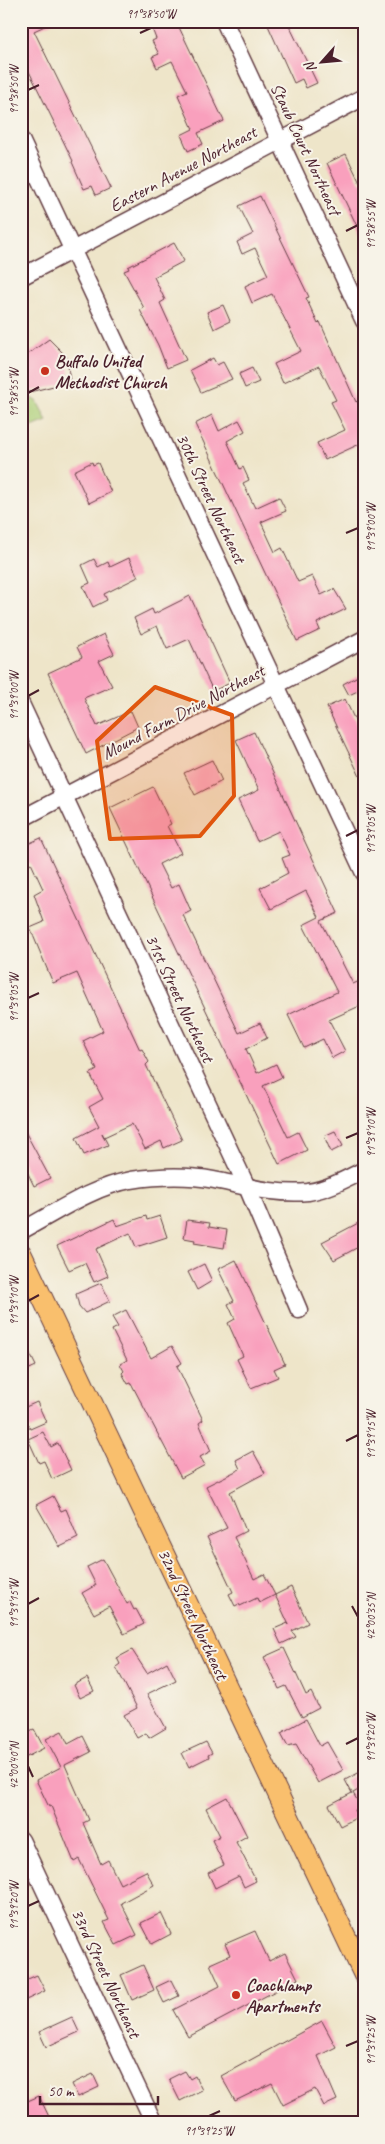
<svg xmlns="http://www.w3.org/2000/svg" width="385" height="2144" font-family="Caveat,sans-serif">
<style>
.green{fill:#adcf78;stroke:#7c7752}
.building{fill:#f9a0bd}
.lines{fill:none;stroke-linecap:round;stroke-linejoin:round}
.minor-casing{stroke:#633d43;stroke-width:19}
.major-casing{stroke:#633d43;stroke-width:22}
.minor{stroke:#fff;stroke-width:16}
.major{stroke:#f9bf6d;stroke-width:20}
.marked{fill:#e0560e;fill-opacity:0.2;stroke:#e0560e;stroke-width:4;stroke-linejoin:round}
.ticks{fill:none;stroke:#4a1f2b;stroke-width:2}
.poi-dot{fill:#c8321e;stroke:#f7f3e8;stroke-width:2}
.labels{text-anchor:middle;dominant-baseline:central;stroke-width:4;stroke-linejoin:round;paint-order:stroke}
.street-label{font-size:18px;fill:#4a1f2b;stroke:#f7f3e8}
.poi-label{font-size:18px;font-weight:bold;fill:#4a1f2b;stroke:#f7f3e8;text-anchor:start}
.neatline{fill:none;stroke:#4a1f2b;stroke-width:2}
.ticks-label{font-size:12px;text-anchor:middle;fill:#4a1f2b}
</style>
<rect width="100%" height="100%" fill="#f7f3e8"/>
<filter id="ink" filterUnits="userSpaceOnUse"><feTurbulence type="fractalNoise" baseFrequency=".02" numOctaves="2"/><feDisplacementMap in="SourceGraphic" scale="10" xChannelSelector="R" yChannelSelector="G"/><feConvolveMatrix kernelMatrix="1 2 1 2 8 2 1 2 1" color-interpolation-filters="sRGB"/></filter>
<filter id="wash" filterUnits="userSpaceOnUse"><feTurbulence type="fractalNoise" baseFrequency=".0096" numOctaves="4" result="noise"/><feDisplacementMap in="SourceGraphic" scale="20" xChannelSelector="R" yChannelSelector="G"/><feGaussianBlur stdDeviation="1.12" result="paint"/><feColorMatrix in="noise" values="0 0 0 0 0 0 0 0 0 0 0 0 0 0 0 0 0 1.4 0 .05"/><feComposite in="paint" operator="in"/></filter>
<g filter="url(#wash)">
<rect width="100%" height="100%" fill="#eee5c9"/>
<polygon class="green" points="32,398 37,401 47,421 29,428 21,425 21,402"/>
<g id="blocks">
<g class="building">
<polygon points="21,21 55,21 34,31 111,188 96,195 92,186 84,189 72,162 73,161 21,55"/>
<polygon points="149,21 176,21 224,121 198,133 203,144 188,151 181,135 193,129 178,95 187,91 172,61 157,68 152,57 159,54 152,41 156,39"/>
<polygon points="266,21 287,21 317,83 306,88 302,79 294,83"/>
<polygon points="346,154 360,183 364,182 364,241 327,163"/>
<polygon points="260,196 309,297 306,298 318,324 320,322 356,402 357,401 364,414 364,442 325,460 317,443 345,430 331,402 336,400 319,366 283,383 274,364 301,351 272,294 252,303 245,286 268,275 255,248 242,254 237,242 253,234 239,206"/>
<polygon points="174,243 184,261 154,277 165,300 160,303 186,360 167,368 158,345 140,310 144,308 124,271 129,269 128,267"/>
<polygon points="223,305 230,321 214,329 207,312"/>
<polygon points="49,339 67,357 70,382 21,394 21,359"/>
<polygon points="213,358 217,365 223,362 232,379 201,392 190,370"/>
<polygon points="252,368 259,382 245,388 239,374"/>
<polygon points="212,415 219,431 239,420 245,431 227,441 240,469 243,467 249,480 243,483 255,508 279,497 286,511 261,522 275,552 282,548 298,582 312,576 321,595 334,589 346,609 317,623 320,630 297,641 195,424"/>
<polygon points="92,462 93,465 98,463 111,492 89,503 74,471"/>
<polygon points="129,558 138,577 104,594 107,600 93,607 83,586 90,583 82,565 94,559 98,567 108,562 110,567"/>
<polygon points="190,596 230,683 213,691 189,639 167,649 157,626 141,634 134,618 152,609 154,614"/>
<polygon points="104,634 114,654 99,661 112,686 84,698 97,726 131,711 138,727 86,754 48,673 82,657 77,647"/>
<polygon points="358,676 364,688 349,695 343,684"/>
<polygon points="345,699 358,727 364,725 364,785 327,707"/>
<polygon points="254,732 338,913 321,921 353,984 364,979 364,1004 329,1020 345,1051 332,1058 323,1039 304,1048 288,1015 337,992 303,925 319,917 306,891 271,909 260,888 288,873 282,858 290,855 279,831 257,841 238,800 259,790 236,740"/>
<polygon points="212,760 222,781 195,795 184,773"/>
<polygon points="153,787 171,824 167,826 181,853 159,864 171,888 179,884 191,911 183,915 239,1033 260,1023 267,1038 246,1049 257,1073 276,1064 282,1077 263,1086 288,1137 298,1132 307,1150 279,1164 110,808"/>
<polygon points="41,838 140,1050 142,1049 149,1062 146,1065 182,1140 164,1148 161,1141 145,1149 132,1124 104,1137 102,1133 108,1145 84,1155 76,1138 99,1126 89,1107 103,1099 90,1074 97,1070 83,1041 103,1031 77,973 53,983 30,928 44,922 34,894 43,889 31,863 21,868 21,847"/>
<polygon points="21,1124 50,1178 34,1186 21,1159"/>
<polygon points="335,1131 343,1146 331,1152 324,1136"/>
<polygon points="146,1216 147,1220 160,1216 167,1237 136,1247 130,1233 96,1249 108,1276 94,1282 85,1263 69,1270 57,1246 114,1219 117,1226"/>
<polygon points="187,1220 210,1223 209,1227 227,1230 224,1248 194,1243 195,1240 184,1238"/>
<polygon points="364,1220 364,1244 334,1260 322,1242"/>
<polygon points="236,1260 285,1364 274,1369 278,1377 251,1388 237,1359 243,1356 228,1323 235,1319 228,1304 234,1301 218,1269"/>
<polygon points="204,1264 212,1281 197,1290 188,1272"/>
<polygon points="101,1283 110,1301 85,1313 79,1306 76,1294"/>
<polygon points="126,1310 151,1358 172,1346 182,1363 177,1366 203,1420 199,1423 211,1451 200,1457 205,1465 181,1478 131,1383 128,1384 122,1373 124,1371 120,1364 127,1360 112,1330 118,1327 112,1317"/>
<polygon points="21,1336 36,1366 21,1373"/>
<polygon points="37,1402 46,1422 30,1429 21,1409"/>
<polygon points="43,1432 51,1447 58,1443 71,1470 52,1479 44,1461 39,1463 28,1439"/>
<polygon points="253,1451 265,1473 230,1492 246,1531 234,1537 254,1579 264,1574 275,1595 259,1603 257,1598 240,1606 239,1604 235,1606 229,1594 233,1592 207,1537 227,1528 206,1486 240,1469 236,1460"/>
<polygon points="53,1496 61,1511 66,1509 78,1538 60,1547 36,1505"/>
<polygon points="103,1559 127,1604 130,1602 134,1610 136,1609 144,1624 124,1634 109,1606 94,1614 82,1593 96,1585 87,1567"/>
<polygon points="291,1587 308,1623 292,1631 296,1637 281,1644 274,1629 288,1623 289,1625 275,1595"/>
<polygon points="284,1648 306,1695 311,1692 319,1708 302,1717 286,1686 279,1689 264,1657"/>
<polygon points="132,1650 147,1673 167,1662 176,1680 147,1694 166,1728 149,1738 146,1733 137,1738 124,1715 137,1708 116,1667 120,1664 117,1658"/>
<polygon points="87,1678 94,1691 80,1698 74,1685"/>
<polygon points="306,1719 320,1746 327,1742 343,1770 318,1783 296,1744 288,1746 281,1733"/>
<polygon points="34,1729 44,1748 21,1760 21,1735"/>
<polygon points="62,1731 68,1744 83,1736 91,1752 65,1765 89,1820 83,1823 101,1864 108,1860 120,1884 146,1871 154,1885 121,1903 137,1935 116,1945 104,1922 109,1920 79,1859 74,1862 51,1806 49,1807 36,1780 61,1767 46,1739"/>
<polygon points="206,1742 212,1753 208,1755 209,1757 189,1767 182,1753"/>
<polygon points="364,1770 364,1787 353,1793 361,1807 355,1810 358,1817 340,1826 329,1805 352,1793 345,1780"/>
<polygon points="227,1797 247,1836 236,1842 256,1881 244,1887 239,1876 215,1888 208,1873 224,1865 212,1840 220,1836 206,1808"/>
<polygon points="161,1913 171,1934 152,1944 141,1923"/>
<polygon points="255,1931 269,1961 285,1953 298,1979 188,2037 173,2010 220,1986 210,1964 230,1955 225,1944"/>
<polygon points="143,1965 154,1990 132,2000 121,1975"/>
<polygon points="37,1975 45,1991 26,2000 21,1990 21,1982"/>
<polygon points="171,1980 179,1996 164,2003 156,1987"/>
<polygon points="72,2017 79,2032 46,2047 39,2032"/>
<polygon points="322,2021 336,2047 318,2056 337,2100 324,2106 315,2089 283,2105 272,2083 235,2101 221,2076"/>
<polygon points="185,2071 190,2079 195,2076 202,2090 180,2101 169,2079"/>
<polygon points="93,2074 99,2087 78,2097 72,2084"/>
<polygon points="39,2096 52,2123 25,2123 21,2115 21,2104"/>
</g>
</g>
</g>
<g filter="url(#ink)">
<use href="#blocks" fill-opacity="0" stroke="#633d43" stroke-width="1"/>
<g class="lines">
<g class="minor-casing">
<g id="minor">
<polyline points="224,21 364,321"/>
<polyline points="21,140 364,873"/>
<polyline points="21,277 364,97"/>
<polyline points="21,704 247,1187 299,1310"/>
<polyline points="21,819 364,639"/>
<path d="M21 1231C55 1213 92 1187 131 1180 158 1176 187 1175 214 1180 245 1186 275 1195 308 1192 328 1189 346 1179 364 1170"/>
<polyline points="21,1840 154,2123"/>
</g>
</g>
<g class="major-casing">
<polyline id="major" points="21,1253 364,1975"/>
</g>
<use href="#minor" class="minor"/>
<use href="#major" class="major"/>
</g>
</g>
<path class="marked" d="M155 687 232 715 234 796 200 836 110 839 97 741Z"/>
<path class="ticks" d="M140 33 151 28M28 90 39 85M346 231 358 225M28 393 39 387M346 533 358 528M28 696 39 690M346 836 358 830M28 998 39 993M346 1138 358 1133M28 1301 39 1295M346 1441 358 1435M28 1604 39 1598M352 1606 358 1617M346 1744 358 1738M28 1766 33 1777M28 1906 39 1901M346 2046 358 2041M209 2116 220 2111"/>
<g class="poi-dot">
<circle cx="45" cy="371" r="5"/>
<circle cx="236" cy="1995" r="5"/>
</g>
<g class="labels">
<g class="street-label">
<text transform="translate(306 149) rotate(65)">Staub Court Northeast</text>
<text transform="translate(183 169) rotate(-28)">Eastern Avenue Northeast</text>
<text transform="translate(211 498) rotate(65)">30th Street Northeast</text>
<text transform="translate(183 712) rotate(-28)">Mound Farm Drive Northeast</text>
<text transform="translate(180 998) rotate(65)">31st Street Northeast</text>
<text transform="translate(193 1614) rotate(65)">32nd Street Northeast</text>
<text transform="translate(106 1973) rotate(65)">33rd Street Northeast</text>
</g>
<g class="poi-label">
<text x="55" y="361">Buffalo United<tspan x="55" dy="21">Methodist Church</tspan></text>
<text x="246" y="1985">Coachlamp<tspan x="246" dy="21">Apartments</tspan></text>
</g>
</g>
<rect width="385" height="2144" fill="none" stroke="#f7f3e8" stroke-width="55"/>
<g transform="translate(322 62) rotate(243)" stroke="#f7f3e8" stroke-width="4" paint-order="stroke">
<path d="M0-4L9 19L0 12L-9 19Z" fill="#4a1f2b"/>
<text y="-8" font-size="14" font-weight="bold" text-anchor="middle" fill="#4a1f2b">N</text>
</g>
<path d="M40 2096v8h118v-8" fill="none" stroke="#4a1f2b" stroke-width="2.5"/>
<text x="48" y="2096" font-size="15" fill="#4a1f2b" stroke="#f7f3e8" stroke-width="4" paint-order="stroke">50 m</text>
<rect x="28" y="28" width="330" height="2088" class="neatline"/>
<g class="ticks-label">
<text x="151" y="18">91°38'50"W</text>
<text transform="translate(14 90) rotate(-90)" y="4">91°38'50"W</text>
<text transform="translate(371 225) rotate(-90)" y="4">91°38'55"W</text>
<text transform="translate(14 393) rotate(-90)" y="4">91°38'55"W</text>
<text transform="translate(371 528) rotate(-90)" y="4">91°39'00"W</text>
<text transform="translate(14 696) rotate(-90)" y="4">91°39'00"W</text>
<text transform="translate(371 830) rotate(-90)" y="4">91°39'05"W</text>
<text transform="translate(14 998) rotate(-90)" y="4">91°39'05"W</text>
<text transform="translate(371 1133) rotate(-90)" y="4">91°39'10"W</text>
<text transform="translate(14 1301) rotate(-90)" y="4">91°39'10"W</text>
<text transform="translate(371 1435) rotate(-90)" y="4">91°39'15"W</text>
<text transform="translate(14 1604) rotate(-90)" y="4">91°39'15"W</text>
<text transform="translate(371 1617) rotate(-90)" y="4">42°00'35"N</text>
<text transform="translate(371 1738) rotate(-90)" y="4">91°39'20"W</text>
<text transform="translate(14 1766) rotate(-90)" y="4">42°00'40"N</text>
<text transform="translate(14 1906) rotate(-90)" y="4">91°39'20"W</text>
<text transform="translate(371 2041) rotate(-90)" y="4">91°39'25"W</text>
<text x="209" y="2135">91°39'25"W</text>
</g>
</svg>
